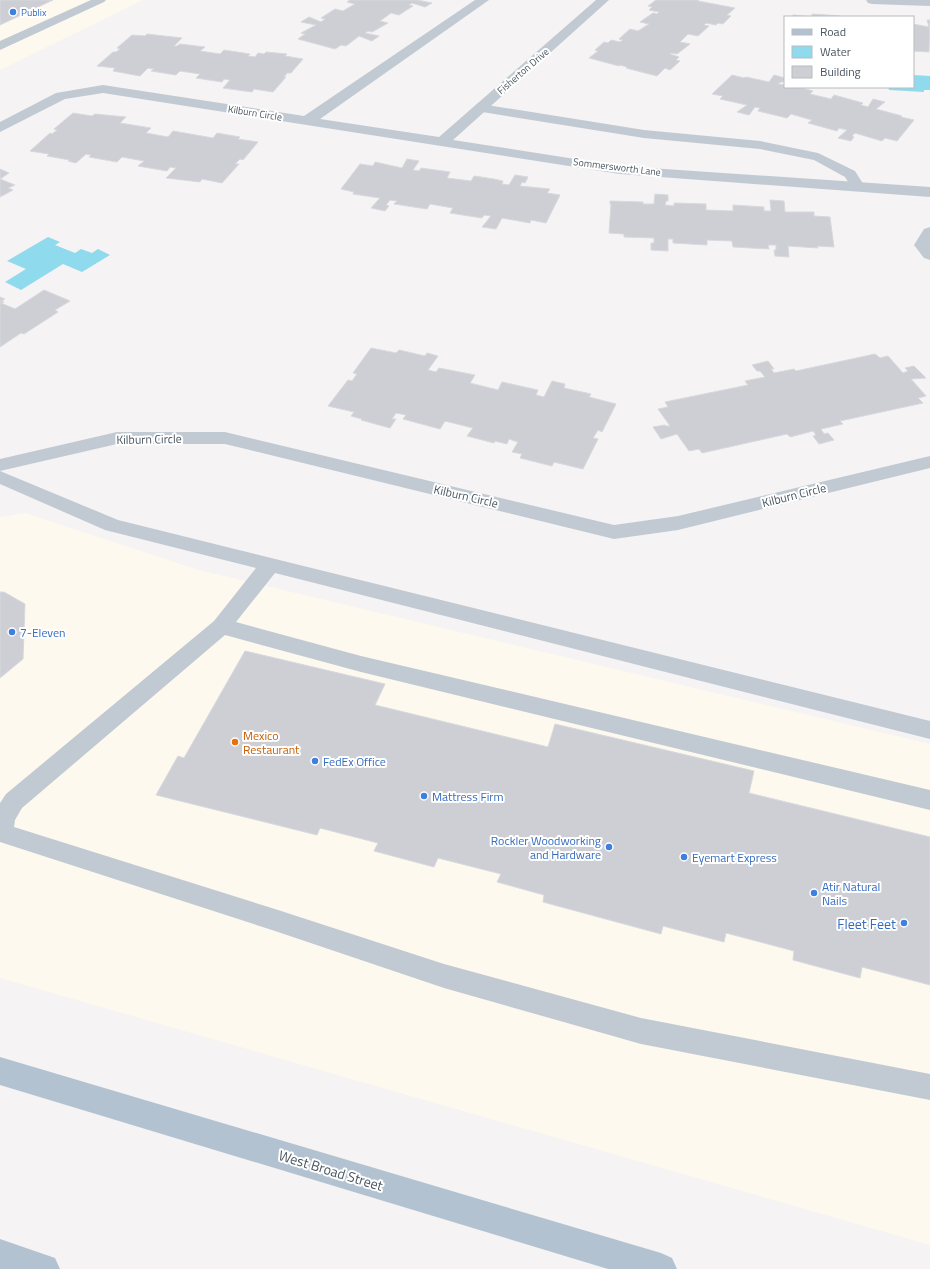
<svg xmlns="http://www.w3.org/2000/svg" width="930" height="1269" font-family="'Titillium Web',sans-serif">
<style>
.commercial{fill:#fdf9ef}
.water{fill:#90daee}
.building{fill:#cdcfd5;stroke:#d7d9de}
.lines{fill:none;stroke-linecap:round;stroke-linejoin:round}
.lane{fill:#c1cad2;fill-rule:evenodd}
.street{fill:#c1cad2;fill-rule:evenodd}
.primary{fill:#b3c2d1;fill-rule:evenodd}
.shop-dot{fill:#3f7fe0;stroke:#fff;stroke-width:1.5}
.food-dot{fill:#e8710a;stroke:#fff;stroke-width:1.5}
.labels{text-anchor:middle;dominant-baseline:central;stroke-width:4;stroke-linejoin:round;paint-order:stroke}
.far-shop-label{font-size:10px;fill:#366cbe;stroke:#fff;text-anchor:start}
.far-street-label{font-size:10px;fill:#4a5661;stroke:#fff}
.street-label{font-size:12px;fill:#4a5661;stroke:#fff}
.shop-label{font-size:12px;fill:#366cbe;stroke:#fff;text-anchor:start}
.food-label{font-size:12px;fill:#c56008;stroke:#fff;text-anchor:start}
.near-shop-label{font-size:14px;fill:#366cbe;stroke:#fff;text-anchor:end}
.near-street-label{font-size:14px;fill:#4a5661;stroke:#fff}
</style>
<rect width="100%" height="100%" fill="#f5f3f3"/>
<g class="commercial">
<polygon points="0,0 143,0 0,70"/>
<polygon points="25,513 199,570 930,744 930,1245 0,978 0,517"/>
</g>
<g class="water">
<polygon points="913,75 930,76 930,90 924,90 924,92 889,90 888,87 913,87"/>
<polygon points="48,237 60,242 55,245 75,253 81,249 92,253 98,249 110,255 82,272 63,264 21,290 5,282 26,269 7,261"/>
</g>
<g class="building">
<polygon points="0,0 53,0 0,25"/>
<polygon points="350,0 417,0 432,3 425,7 412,3 409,5 413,6 399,15 391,13 380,21 388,23 372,32 368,31 365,33 379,36 372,41 359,36 346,46 341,45 335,49 298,39 305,34 301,33 316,25 301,22 309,17 321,22 325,19 321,18 335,9 343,11 355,4 347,2"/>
<polygon points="656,0 699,0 698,1 735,8 727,15 731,16 723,24 718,23 716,25 706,23 704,25 709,26 698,36 688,34 680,42 690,44 677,54 671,53 670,54 679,57 676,60 680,61 670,70 665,68 657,76 626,68 627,67 620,65 619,66 589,58 598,51 595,50 604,42 608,43 611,40 620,42 623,40 619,39 630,29 638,31 649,24 640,22 653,13 657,14 659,12 649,10 652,7 648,6"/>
<polygon points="812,14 840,16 841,17 793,17 793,15 812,17"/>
<polygon points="927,20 930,20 929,52 913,51 913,24 929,27"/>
<polygon points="147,34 182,38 174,46 177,46 180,44 205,47 200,51 220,54 224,50 250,54 248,56 255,57 258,53 264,54 266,52 287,54 285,56 303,59 291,73 287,73 284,77 286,77 273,92 254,89 252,92 223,88 230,80 224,79 222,82 196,78 200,74 180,71 176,75 151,71 154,69 148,68 140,76 113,71 115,68 97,66 113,52 116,52 120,49 117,48 132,35 145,36"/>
<polygon points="732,75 744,78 746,77 769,82 774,75 785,78 783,82 781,82 778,84 785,85 785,87 799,87 813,91 810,94 831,99 834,95 863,103 861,105 868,107 873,99 885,102 876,109 902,116 901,117 914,120 897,141 885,138 882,141 855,133 852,136 854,137 851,141 838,138 847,130 839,128 837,131 808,123 812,120 791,114 787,118 758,111 760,108 755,107 749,115 737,112 747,105 720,99 723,96 712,94"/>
<polygon points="73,113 92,116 95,114 126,117 120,123 151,128 146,133 168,137 173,131 213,138 217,133 240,137 238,139 258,142 243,160 240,159 235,164 239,164 222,183 202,179 200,182 166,178 176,168 170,167 167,171 138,166 144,161 122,157 117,162 89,157 91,155 86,154 76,163 68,161 70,160 47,156 49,154 30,151 50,133 52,134 57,130 54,129"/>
<polygon points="407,159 419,161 413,170 419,171 421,168 450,172 447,178 471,181 474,176 494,179 503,181 502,184 509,185 515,175 528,177 525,183 522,182 520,186 550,189 547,193 560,195 546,223 531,220 530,223 502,218 496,229 482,227 491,216 484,215 482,218 450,213 453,208 430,204 427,209 394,204 397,201 390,200 386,205 389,206 385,211 371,208 380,198 353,194 354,192 341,189 360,164 373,166 375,162 402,168"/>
<polygon points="0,170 0,169 9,173 0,179"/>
<polygon points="0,179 15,185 8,188 13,190 0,197"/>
<polygon points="655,194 668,195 668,201 666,201 665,205 674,206 674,203 706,204 706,210 733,211 733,205 764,207 764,211 771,211 770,200 784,201 785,212 814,212 814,216 830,217 834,247 817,246 818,248 788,246 789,257 775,256 774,250 776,250 776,245 768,245 769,249 733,247 732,241 707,240 707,245 673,243 673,239 668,239 668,251 651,250 651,243 654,243 654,238 624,237 624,234 609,233 611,204 610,204 610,201 643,202 643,204 654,204"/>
<polygon points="44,290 70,301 55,310 58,312 24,334 21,333 0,347 0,297 5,299 1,301 4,302 1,303 15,309"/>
<polygon points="371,348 396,353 399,350 425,356 427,353 438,356 428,370 436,372 439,368 475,375 470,383 498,390 502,382 538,390 536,395 544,397 552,381 565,384 564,388 591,394 589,397 616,404 602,432 598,430 593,438 598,439 583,469 554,462 552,466 520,458 522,454 512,452 518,442 509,439 507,444 495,441 494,443 467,436 473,428 445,421 440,429 403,419 406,415 396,413 392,419 396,419 390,428 361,420 362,419 351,416 354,412 328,406 348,380 352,381 357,374 353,373"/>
<polygon points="875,354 880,358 888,356 903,373 908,371 905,368 914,366 926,378 911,379 926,396 918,398 923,403 840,421 843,424 821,429 824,434 828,433 834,440 819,444 813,436 816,435 813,431 790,437 787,434 702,453 699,449 689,451 677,434 661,439 653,427 665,425 666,426 670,426 658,409 668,407 665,402 748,385 745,381 765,377 760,371 757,371 752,365 768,361 774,369 771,369 774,373 794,369 796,371"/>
<polygon points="0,592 4,592 25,604 23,659 0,678"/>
<polygon points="245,651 385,684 375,705 548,747 555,724 754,771 749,793 930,837 930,985 862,967 860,978 793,960 794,951 726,933 724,942 663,926 661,934 543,902 544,895 497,882 501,874 438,858 434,867 374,851 378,843 320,828 317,835 156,795 178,756 184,758"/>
</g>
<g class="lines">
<g class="lane">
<polygon points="91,0 106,0 104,2 0,50 0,41"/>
<polygon points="481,104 644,130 760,141 818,153 855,171 865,187 863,190 858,191 853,190 845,177 814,160 760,149 644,138 476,111 474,108 476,105"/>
<polygon points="0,471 118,520 930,721 930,739 275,573 236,622 361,656 930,790 930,810 361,672 225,635 22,808 15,820 14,827 275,909 444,964 641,1018 930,1074 930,1100 641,1044 444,988 275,931 0,842 0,803 6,794 214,621 256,568 105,530 0,484"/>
</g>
<g class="street">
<polygon points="475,0 489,0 320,119 439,137 596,0 609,0 453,140 620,166 930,187 930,197 620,174 103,93 65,99 0,132 0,122 56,93 103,85 304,116"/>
<polygon points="866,0 930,0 930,6 872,4 868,3"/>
<polygon points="930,227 930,260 924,258 914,245 924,229"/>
<polygon points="117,432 225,432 614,525 678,516 930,456 930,468 678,530 614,539 225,444 117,444 0,471 0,459"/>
</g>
<g class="primary">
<polygon points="0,1057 661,1253 672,1258 677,1269 608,1269 0,1085"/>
<polygon points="0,1239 55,1258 60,1269 0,1269"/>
</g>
</g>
<g class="shop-dot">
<circle cx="13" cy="12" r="4"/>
<circle cx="12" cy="632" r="4"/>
<circle cx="315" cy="761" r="4"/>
<circle cx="424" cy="796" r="4"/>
<circle cx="609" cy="847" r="4"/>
<circle cx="684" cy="857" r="4"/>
<circle cx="814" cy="893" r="4"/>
<circle cx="904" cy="923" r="4"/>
</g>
<circle class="food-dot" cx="235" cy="742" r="4"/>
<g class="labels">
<g class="far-shop-label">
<text x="21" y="12">Publix</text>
</g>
<g class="far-street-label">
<text transform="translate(523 71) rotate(-41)">Fisherton Drive</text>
<text transform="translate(255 113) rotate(9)">Kilburn Circle</text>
<text transform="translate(617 167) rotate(7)">Sommersworth Lane</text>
</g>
<g class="street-label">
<text transform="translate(149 439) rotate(-1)">Kilburn Circle</text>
<text transform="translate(794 495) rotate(-14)">Kilburn Circle</text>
<text transform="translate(466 496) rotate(13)">Kilburn Circle</text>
</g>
<g class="shop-label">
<text x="20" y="632">7-Eleven</text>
<text x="323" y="761">FedEx Office</text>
<text x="432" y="796">Mattress Firm</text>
<text x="601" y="840" text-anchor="end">Rockler Woodworking<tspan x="601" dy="14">and Hardware</tspan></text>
<text x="692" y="857">Eyemart Express</text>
<text x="822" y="886">Atir Natural<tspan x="822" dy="14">Nails</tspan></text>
</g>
<g class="food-label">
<text x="243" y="735">Mexico<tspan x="243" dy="14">Restaurant</tspan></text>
</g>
<g class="near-shop-label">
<text x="896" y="923">Fleet Feet</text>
</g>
<g class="near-street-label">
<text transform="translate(331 1170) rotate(17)">West Broad Street</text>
</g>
</g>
<rect x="784" y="16" width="130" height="72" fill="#ffffff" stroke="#b7bbc0"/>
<rect x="792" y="29" width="20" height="6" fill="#b3c2d1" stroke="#b7bbc0"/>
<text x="820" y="36" font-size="12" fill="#4a5661">Road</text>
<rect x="792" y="46" width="20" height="12" fill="#90daee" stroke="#b7bbc0"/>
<text x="820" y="56" font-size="12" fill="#4a5661">Water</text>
<rect x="792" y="66" width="20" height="12" fill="#cdcfd5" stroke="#b7bbc0"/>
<text x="820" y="76" font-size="12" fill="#4a5661">Building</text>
</svg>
